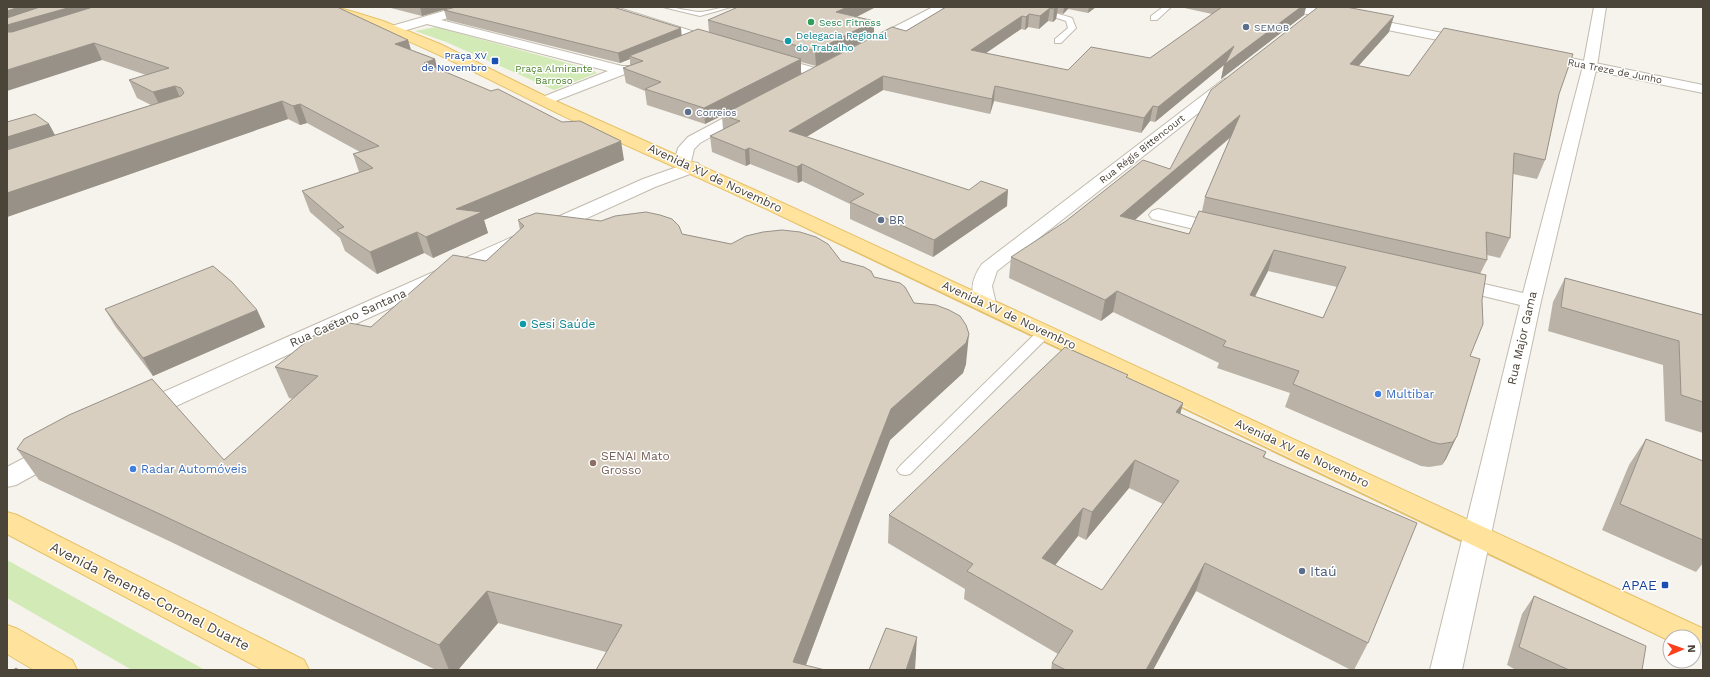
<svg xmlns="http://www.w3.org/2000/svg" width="1710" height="677" font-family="'Work Sans',sans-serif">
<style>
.green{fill:#d2eab5}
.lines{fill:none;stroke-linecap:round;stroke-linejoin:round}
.service-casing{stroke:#c2bbae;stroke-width:2}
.minor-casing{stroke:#c2bbae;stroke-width:2}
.tertiary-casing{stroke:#c2bbae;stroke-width:2}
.primary-casing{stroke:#e6c16a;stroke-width:2}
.service{fill:#fff;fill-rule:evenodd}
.minor{fill:#fff;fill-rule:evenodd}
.tertiary{fill:#fff;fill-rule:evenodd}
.primary{fill:#ffe39c;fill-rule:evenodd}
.wall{fill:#bab2a6;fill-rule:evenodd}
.shaded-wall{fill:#979187}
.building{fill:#d8cfc1;stroke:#979187;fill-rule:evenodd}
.leisure-dot{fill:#2e9e5b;stroke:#fff;stroke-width:1.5}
.service-dot{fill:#5c6f8a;stroke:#fff;stroke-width:1.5}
.culture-dot{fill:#0f9aa8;stroke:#fff;stroke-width:1.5}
.transit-dot{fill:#1a4fb4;stroke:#fff;stroke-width:1.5}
.shop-dot{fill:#3f7fe0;stroke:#fff;stroke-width:1.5}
.education-dot{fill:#8d6e63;stroke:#fff;stroke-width:1.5}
.labels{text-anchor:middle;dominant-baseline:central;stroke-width:3;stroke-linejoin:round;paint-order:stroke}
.far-leisure-label{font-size:10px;fill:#27864d;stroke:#fff;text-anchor:start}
.far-service-label{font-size:10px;fill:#4e5e75;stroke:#fff;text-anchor:start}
.far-culture-label{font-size:10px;fill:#0d838f;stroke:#fff;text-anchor:start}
.far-transit-label{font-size:10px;fill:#164399;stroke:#fff;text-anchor:end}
.far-park-label{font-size:10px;fill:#4a7f2a;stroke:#fff}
.far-street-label{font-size:10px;fill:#4b4439;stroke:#fff}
.street-label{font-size:12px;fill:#4b4439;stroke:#fff}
.service-label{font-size:12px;fill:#4e5e75;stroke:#fff;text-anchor:start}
.culture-label{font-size:12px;fill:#0d838f;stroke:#fff;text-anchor:start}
.shop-label{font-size:12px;fill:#366cbe;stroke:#fff;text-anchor:start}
.education-label{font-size:12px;fill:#785e54;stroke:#fff;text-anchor:start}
.near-service-label{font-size:14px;fill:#4e5e75;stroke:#fff;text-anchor:start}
.near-transit-label{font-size:14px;fill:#164399;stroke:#fff;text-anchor:end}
.near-street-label{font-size:14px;fill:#4b4439;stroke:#fff}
</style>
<rect width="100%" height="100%" fill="#f6f3ec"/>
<g class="green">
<polygon points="436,27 593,70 597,73 554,90 446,42 415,31"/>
<polygon points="7,560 205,670 132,670 7,598"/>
</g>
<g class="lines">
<g class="service-casing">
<g id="service">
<path d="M663 7C676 7 687 11 699 12 707 12 720 7 731 7L700 16Z"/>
<path d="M999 7C1024 7 1048 10 1072 18L1076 28 1061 43H1055V39L1068 28 1066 21 1051 16 1003 9Z"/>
<polygon points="1163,7 1171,7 1157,20 1151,20 1151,16"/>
<polygon points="1045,328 1050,329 1051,332 1050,335 910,474 905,475 900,474 897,470 900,466 1040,329"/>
</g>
</g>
<g class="minor-casing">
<g id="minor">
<polygon points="458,7 477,7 475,10 441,20 622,66 630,66 632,69 630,72 545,105 540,104 538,101 540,98 608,71 427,24 393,34 387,30 388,27"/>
<polygon points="598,7 616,7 720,40 722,43 720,46 710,46 600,10"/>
<polygon points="933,7 948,7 879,46 869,46 867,43 869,40"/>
<polygon points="1594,7 1606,7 1597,66 1541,301 1462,670 1430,670 1520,305 1447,287 1444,283 1447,279 1454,277 1523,293 1583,66"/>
<polygon points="771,56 823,70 825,73 823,76 818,77 766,63 764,60 766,57"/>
<path d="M1229 78 1234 79 1236 82 1234 85 997 271 992 286 996 304 993 308 986 310 979 308C968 293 972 278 982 264L1224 79Z"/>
<polygon points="750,104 755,106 758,109 755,112 700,143 694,149 691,162 698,163 700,167 698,171 655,187 152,417 143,419 134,417 131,411 134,405 643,179 677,167 674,163 678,148 688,137"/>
<polygon points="1158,209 1230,226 1232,230 1230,234 1223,236 1152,219 1149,215 1152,211"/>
<polygon points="56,443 65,446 69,452 65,458 16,485 7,487 7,467 47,446"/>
</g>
</g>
<g class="tertiary-casing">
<g id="tertiary">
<polygon points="1286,7 1311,7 1468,38 1473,39 1475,42 1473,45 1468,46 1292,11"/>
<polygon points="1541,52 1703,85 1703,93 1536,59 1534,56 1536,53"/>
</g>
</g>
<g class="primary-casing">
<g id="primary">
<path d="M315 7H336L354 12 383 21 440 44 549 98 757 191 1702 628 1703 644 1702 646 1694 649V637H1670V641C1369 494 1066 350 762 207 688 172 611 140 537 103 465 68 396 29 317 10Z"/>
<polygon points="7,512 17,515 304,660 309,670 263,670 7,534"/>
<polygon points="7,625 18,629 72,660 77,670 34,670 7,654"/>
</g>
</g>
<use href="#service" class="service"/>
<use href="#minor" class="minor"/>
<use href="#tertiary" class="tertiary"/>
<use href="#primary" class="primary"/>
</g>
<g class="wall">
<polygon points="7,7 408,40 411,50 435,59 437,69 624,160 484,220 488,233 433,258 424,253 377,274 345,251 340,238 310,212 302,191 359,172 353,154 360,152 307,123 300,125 288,119 7,217 7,122 49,124 55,135 151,105 137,98 129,80 146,75 102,60"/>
<polygon points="387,7 453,7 422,16"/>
<polygon points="946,7 1096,7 1088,13 1068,9 1063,14 1057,13 1056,19 1053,22 1048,21 1039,29 1028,27 1025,30 1021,29 986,53 1068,70 1150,58 1212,14 1180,7 1306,7 1304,15 1221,79 1224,65 1155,122 1150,121 1141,133 994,101 990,114 883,90 806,137 1007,206 933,257 850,219 850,204 802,181 798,183 750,164 746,166 712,152 710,136 723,130 722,116 705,124 647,105 645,91 626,83 623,68 630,65 630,59 620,63 447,20 444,10 681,28 681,36 709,33 708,20 856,17 874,21 874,36 816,66 801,62 801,74 906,31"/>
<path d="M1389 32 1358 66 1409 76 1559 94 1545 160 1537 179 1513 174 1510 238 1500 258 1487 255V260L1480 274 1470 356 1457 436 1446 459 1442 465 1429 467 1421 466 1285 407 1290 393 1217 368 1219 363 1113 312 1101 321 1009 278 1011 257 1170 169ZM1230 138 1205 197 1202 211 1189 234 1135 220ZM1268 271 1337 287 1323 318 1255 297Z"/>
<polygon points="518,220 682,234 731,244 841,261 874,277 914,303 966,364 963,373 890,440 806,665 606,652 498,623 458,670 436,670 169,541 39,480 17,449 224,460 293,399 289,398 275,367 371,327 486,261 520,230"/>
<polygon points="1565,278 1703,315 1703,433 1665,421 1663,365 1548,331 1553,302"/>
<polygon points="105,309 257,310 265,327 153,376 115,326"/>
<path d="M1128 375 1127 378 1183 403 1180 414 1266 452 1264 458 1368 643 1354 670H1351L1196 591 1153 670H1051L1052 663 1058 654 964 599 965 589 888 543 889 515ZM1129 488 1163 504 1102 590 1055 565 1078 536 1086 540Z"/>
<polygon points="1646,439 1703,461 1703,563 1696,572 1602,530 1629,465"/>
<polygon points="1534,596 1642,670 1516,670 1507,665 1522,614"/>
</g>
<g class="shaded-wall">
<polygon points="7,7 132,7 7,42"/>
<polygon points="420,7 453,7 422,16"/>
<polygon points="847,7 876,7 837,27 836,12"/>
<polygon points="1057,7 1058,7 1056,19 1053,22 1054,9"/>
<polygon points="1064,7 1069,7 1068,9 1063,14"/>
<polygon points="1089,7 1096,7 1088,13"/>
<polygon points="1301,7 1306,7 1304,15 1221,79 1224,65 1155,122 1158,107 1234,46"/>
<polygon points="1050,8 1048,21 1039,29 1040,16"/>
<polygon points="1029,14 1028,27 1025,30 1026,17"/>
<polygon points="1022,16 1021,29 970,64 971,50"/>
<polygon points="1394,16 1389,32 1345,81 1350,64"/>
<polygon points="874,21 874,36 816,66 815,51"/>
<polygon points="681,28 682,38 629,56 630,59 620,63 618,53"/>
<polygon points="408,40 413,57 395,44"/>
<polygon points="94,43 102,60 7,91 7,70"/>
<polygon points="435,59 439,77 424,63"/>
<polygon points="801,59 801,74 705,124 704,108"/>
<polygon points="883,76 883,90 790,147 789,131"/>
<polygon points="175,86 183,104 162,110 153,92"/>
<polygon points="995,86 994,101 990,114 992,99"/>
<polygon points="282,101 288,119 7,217 7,193"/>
<polygon points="300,104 307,123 300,125 293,106"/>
<polygon points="1153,106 1150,121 1141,133 1144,118"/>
<polygon points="1240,115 1235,133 1116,236 1120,216"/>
<polygon points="49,124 59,143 7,159 7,137"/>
<polygon points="621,141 624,160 484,220 488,233 433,258 426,237 456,209"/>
<polygon points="749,148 750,164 746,166 745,150"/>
<polygon points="802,164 802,181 798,183 797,167"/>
<polygon points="1008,190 1007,206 933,257 934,240"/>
<polygon points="417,232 424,253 377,274 370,252"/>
<polygon points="1274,250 1268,271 1244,317 1250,295"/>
<polygon points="1117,291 1113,312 1101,321 1105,300"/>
<polygon points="257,310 265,327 153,376 143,358"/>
<polygon points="969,334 966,364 963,373 890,440 804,670 793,662 891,409"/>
<polygon points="1183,403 1176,430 1176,412"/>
<polygon points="1457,436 1446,459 1442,465 1453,442"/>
<polygon points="1135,460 1129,488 1086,540 1092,512"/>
<polygon points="1083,508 1078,536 1038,587 1042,558"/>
<polygon points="1205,563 1196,591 1153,670 1146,670"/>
<polygon points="487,591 498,623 458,670 449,670 439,645"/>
<polygon points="917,637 915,670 906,670"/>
</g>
<g class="building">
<polygon points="7,7 19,7 7,11"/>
<polygon points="40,7 71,7 7,25 7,18"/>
<polygon points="93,7 337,7 408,40 395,44 435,59 424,63 491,91 498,89 562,122 580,121 621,141 456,209 482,212 426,237 417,232 370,252 337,230 344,227 302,191 373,168 353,154 379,146 300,104 293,106 282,101 7,193 7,150 181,96 184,93 181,88 175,86 153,92 129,80 169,68 94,43 7,70 7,32 12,32"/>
<polygon points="456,7 613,7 681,28 618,53 444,10"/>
<polygon points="738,7 847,7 836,12 874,21 815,51 708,20"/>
<polygon points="946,7 1057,7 1054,9 1050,8 1040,16 1029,14 1026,17 1022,16 971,50 1068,70 1091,47 1150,58 1222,7 1301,7 1225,64 1234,46 1158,107 1153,106 1144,118 995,86 992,99 883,76 789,131 969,190 981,181 1008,190 934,240 850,202 864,194 802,164 797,167 749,148 745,150 710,136 740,121 722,115 892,27 906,31"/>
<path d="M1318 7H1346L1394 16 1350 64 1409 76 1444 28 1573 54 1559 94 1545 160 1514 153 1510 238 1486 232 1487 260 1205 197 1240 115 1120 216 1189 234 1199 211 1486 275 1482 300 1483 324 1470 356 1480 359 1457 436 1453 442 1440 444 1432 442 1293 384 1299 371 1223 346 1226 341 1117 291 1105 300 1011 257 1066 221 1143 160 1170 169 1211 90ZM1274 250 1346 267 1323 318 1250 295Z"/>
<polygon points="698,29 801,59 704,108 645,89 661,82 623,68 643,61 629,56"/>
<polygon points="35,114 49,124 7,137 7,122"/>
<polygon points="646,212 660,215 672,219 679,226 682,234 731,244 746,236 763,232 782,230 800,232 816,237 828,244 841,261 864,267 871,271 874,277 900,283 905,287 914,303 936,305 949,310 960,316 966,325 969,334 966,343 891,409 793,662 825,670 596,670 622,625 487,591 439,645 149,509 17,449 24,439 69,415 152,379 224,460 318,376 275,367 333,320 371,327 453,255 486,261 524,226 518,220 536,213 601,221 615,216"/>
<polygon points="213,266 232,282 257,310 143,358 105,309"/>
<polygon points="1565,278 1703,315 1703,402 1681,395 1679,341 1561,307"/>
<path d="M1065 347 1128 375 1126 377 1183 403 1176 412 1266 452 1263 457 1417 523 1368 643 1205 563 1146 670H1066L1052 663 1073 631 967 571 973 564 889 515ZM1135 460 1179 481 1102 590 1042 558 1083 508 1092 512Z"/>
<polygon points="1646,439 1703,461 1703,540 1620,504"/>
<polygon points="1534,596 1646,646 1642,670 1569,670 1519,647"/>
<polygon points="886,628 917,637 906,670 869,670"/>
<polygon points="16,668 19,670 13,670"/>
</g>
<circle class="leisure-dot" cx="811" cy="22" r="4"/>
<g class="service-dot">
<circle cx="1246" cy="27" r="4"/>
<circle cx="688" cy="112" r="4"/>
<circle cx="881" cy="220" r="4"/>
<circle cx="1302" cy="571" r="4"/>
</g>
<g class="culture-dot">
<circle cx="788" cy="41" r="4"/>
<circle cx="523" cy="324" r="4"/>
</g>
<g class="transit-dot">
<rect x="491" y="57" width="8" height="8" rx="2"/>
<rect x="1661" y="581" width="8" height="8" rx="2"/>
</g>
<g class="shop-dot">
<circle cx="1378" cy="394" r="4"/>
<circle cx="133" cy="469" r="4"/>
</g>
<circle class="education-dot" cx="593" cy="463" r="4"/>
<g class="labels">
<g class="far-leisure-label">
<text x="819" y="22">Sesc Fitness</text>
</g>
<g class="far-service-label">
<text x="1254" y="27">SEMOB</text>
<text x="696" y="112">Correios</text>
</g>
<g class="far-culture-label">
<text x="796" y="35">Delegacia Regional<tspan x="796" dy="12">do Trabalho</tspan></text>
</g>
<g class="far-transit-label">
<text x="487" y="55">Praça XV<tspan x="487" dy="12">de Novembro</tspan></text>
</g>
<g class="far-park-label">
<text x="554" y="68">Praça Almirante<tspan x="554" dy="12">Barroso</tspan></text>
</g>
<g class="far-street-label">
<text transform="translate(1615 71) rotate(11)">Rua Treze de Junho</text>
<text transform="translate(1142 149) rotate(-38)">Rua Régis Bittencourt</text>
</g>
<g class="street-label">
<text transform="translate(715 178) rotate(25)">Avenida XV de Novembro</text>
<text transform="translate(1009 315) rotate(25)">Avenida XV de Novembro</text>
<text transform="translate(348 318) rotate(-24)">Rua Caetano Santana</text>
<text transform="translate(1522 338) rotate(-77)">Rua Major Gama</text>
<text transform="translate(1302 453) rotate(25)">Avenida XV de Novembro</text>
</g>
<g class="service-label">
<text x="889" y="220">BR</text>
</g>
<g class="culture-label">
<text x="531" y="324">Sesi Saúde</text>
</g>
<g class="shop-label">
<text x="1386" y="394">Multibar</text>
<text x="141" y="469">Radar Automóveis</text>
</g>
<g class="education-label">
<text x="601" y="456">SENAI Mato<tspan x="601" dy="14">Grosso</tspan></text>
</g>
<g class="near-service-label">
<text x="1310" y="571">Itaú</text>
</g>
<g class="near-transit-label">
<text x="1657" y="585">APAE</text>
</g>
<g class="near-street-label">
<text transform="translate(150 596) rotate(27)">Avenida Tenente-Coronel Duarte</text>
</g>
</g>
<rect width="1710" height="677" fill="none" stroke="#4b4439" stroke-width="16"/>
<g transform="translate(1682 649) rotate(88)"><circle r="19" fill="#ffffff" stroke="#b7b4b0"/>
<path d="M0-3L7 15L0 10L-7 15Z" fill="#fc3f1d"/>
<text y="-6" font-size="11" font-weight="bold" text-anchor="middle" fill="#4b4439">N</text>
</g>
</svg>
